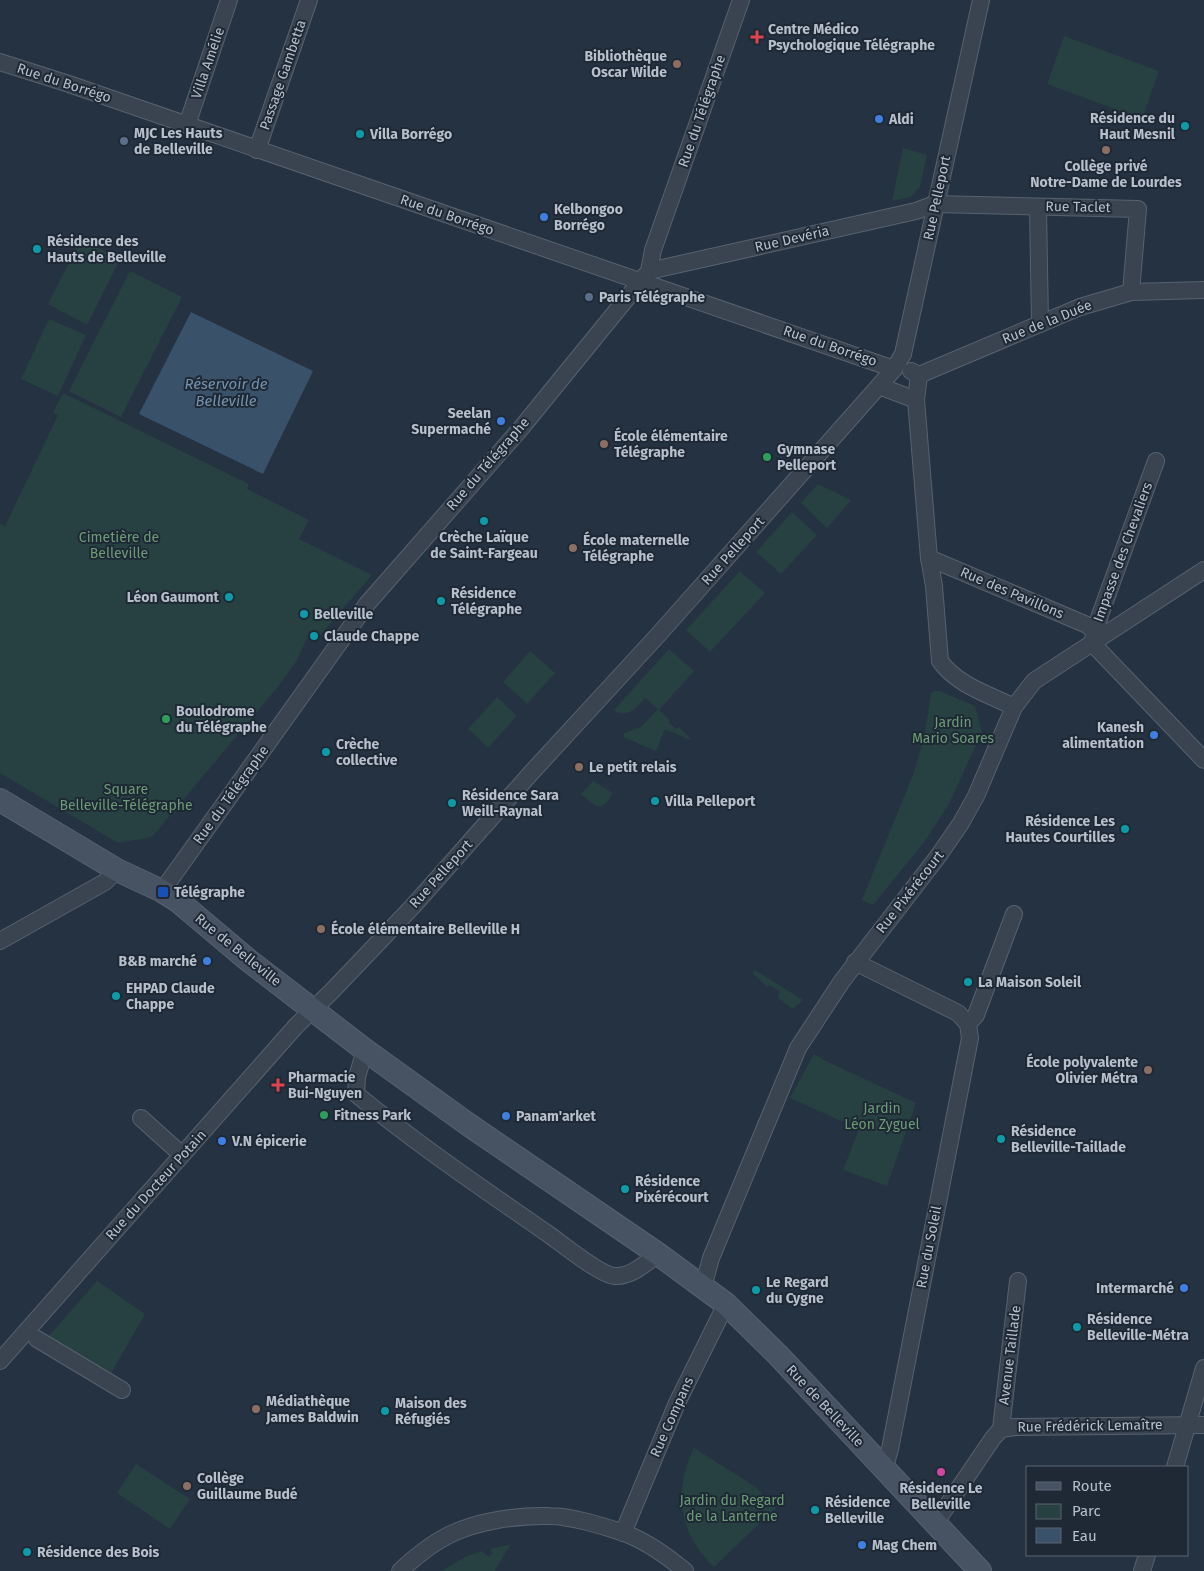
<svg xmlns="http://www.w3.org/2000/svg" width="1204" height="1571" font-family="'Fira Sans',sans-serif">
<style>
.green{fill:#274041}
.water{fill:#3a516a}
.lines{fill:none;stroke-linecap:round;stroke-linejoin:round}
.street-casing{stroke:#57626e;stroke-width:18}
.secondary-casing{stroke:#57626e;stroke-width:24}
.street{stroke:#394450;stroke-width:16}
.secondary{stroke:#475363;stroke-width:22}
.health-dot{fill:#e0444e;stroke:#1e2935;stroke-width:2}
.education-dot{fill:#8d6e63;stroke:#1e2935;stroke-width:2}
.shop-dot{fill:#3f7fe0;stroke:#1e2935;stroke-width:2}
.culture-dot{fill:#0f9aa8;stroke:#1e2935;stroke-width:2}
.service-dot{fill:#5c6f8a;stroke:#1e2935;stroke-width:2}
.leisure-dot{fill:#2e9e5b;stroke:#1e2935;stroke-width:2}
.transit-dot{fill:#1a4fb4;stroke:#1e2935;stroke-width:2}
.hotel-dot{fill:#d1479c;stroke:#1e2935;stroke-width:2}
.labels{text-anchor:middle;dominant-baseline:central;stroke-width:4;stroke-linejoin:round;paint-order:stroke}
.poi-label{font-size:14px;font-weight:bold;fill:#b6bfcb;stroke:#1e2935;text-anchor:start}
.street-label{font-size:14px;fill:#b6bfcb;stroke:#1e2935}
.park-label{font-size:14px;fill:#6c9c75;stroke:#1e2935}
.water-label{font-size:15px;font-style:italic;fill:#7591ae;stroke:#1e2935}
</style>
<rect width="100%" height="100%" fill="#253241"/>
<g class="green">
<polygon points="1064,36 1159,71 1142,119 1047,84"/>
<polygon points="903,148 927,155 920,187 911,197 892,201"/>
<polygon points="81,239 120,259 87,325 48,304"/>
<polygon points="130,271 182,297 121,417 69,391"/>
<polygon points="49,319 86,335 58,396 21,379"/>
<polygon points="63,393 249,484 247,489 309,520 299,539 372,575 318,638 309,634 296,662 277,688 152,837 118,843 0,773 0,524 5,526 58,415 53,413"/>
<polygon points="818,484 851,500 827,528 801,503"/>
<polygon points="792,512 817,535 781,574 756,552"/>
<polygon points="740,571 765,593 710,652 686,630"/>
<path d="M669 649 694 671 659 710 670 720 668 722 676 729 679 727 693 741 665 729 656 751 623 737 624 733 641 727 658 709 645 698C637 707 627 720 614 710Z"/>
<polygon points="530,651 555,673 527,704 503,682"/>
<polygon points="934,691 940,691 975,706 982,732 949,804 925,841 873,905 862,900 914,772 925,733 931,693"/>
<polygon points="497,697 517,716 488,748 468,729"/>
<path d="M593 781 613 793C601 814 596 807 581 794Z"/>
<polygon points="755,970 803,1000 793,1009 778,998 779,991 770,985 767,987 752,973"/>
<polygon points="814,1054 826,1061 916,1103 887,1186 843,1170 859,1129 790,1098"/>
<polygon points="97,1281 145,1314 110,1375 48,1337"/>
<path d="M694 1448 756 1487 776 1508 714 1567C678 1533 673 1491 694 1448Z"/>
<polygon points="136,1464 190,1499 170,1529 117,1493"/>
<polygon points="511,1544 495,1571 442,1571 467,1556 482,1551 489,1557 492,1553 490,1549"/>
</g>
<polygon class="water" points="191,312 313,371 263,474 139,414"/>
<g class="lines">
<g class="street-casing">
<g id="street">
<polyline points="0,62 69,84 894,369"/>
<polyline points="187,125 229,0"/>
<polyline points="257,150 309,0"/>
<polyline points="1038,207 1040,324"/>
<polyline points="649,271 916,211 935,204 1138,209 1131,292"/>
<polyline points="911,371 919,375 1080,307 1131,292 1204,290"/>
<path d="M919 375 916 400 929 558 934 586 940 661C957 685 988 694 1014 707"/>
<polyline points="879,386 916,400"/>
<polyline points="929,558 1087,625 1095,631"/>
<polyline points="1092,643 1100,615 1156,461"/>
<polyline points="1092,643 1204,760"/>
<polyline points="162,891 367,604 522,427 649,271 653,250 741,0"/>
<polyline points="0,941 105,882 117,870"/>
<polyline points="855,962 958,1013 968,1024 970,1038 890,1449 884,1470"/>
<polyline points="968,1024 976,1015 1014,914"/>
<path d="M365 1050 357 1077 356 1094C418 1145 485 1190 551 1236 562 1244 602 1276 615 1276 631 1277 646 1263 658 1254"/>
<polyline points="141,1118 182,1155"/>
<polyline points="703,1287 711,1258 798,1048 842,981 939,855 961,823 976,796 1014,707 1034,681 1204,570"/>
<polyline points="37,1339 122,1390"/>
<polyline points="0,1361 296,1026 332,991 414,905 531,773 659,634 894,369 903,354 981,0"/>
<polyline points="1001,1429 1018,1281"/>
<polyline points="1175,1467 1204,1368"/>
<polyline points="936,1522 993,1438 1001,1429 1015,1427 1204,1425"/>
<polyline points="623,1533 677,1403 726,1304"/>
<path d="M400 1571C415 1557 431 1544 449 1535 477 1521 518 1515 550 1516 570 1516 604 1526 624 1533 646 1541 667 1556 685 1571"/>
<polyline points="1142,1571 1147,1555"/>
</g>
</g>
<g class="secondary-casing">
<polyline id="secondary" points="0,800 117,870 162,891 178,901 248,960 365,1050 469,1125 658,1254 726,1304 778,1355 980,1571"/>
</g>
<use href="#street" class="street"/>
<use href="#secondary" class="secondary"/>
</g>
<g class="health-dot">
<path d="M754.5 29.5h5v5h5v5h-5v5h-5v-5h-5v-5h5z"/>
<path d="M275.5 1077.5h5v5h5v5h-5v5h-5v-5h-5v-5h5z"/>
</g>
<g class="education-dot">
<circle cx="677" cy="64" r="5"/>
<circle cx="1106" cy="150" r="5"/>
<circle cx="604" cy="444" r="5"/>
<circle cx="573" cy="548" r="5"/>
<circle cx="579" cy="767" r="5"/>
<circle cx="321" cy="929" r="5"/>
<circle cx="1148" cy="1070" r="5"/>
<circle cx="256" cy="1409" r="5"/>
<circle cx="187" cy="1486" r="5"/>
</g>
<g class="shop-dot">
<circle cx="879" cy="119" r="5"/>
<circle cx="544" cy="217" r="5"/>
<circle cx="501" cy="421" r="5"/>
<circle cx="1154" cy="735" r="5"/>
<circle cx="207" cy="961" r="5"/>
<circle cx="506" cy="1116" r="5"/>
<circle cx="222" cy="1141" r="5"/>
<circle cx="1184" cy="1288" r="5"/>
<circle cx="862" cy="1545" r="5"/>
</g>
<g class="culture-dot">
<circle cx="1185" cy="126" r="5"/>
<circle cx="360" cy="134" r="5"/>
<circle cx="37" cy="249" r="5"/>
<circle cx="484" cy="521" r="5"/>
<circle cx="229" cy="597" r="5"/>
<circle cx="441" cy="601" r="5"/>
<circle cx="304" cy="614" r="5"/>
<circle cx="314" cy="636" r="5"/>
<circle cx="326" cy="752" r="5"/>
<circle cx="655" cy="801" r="5"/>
<circle cx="452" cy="803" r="5"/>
<circle cx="1125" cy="829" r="5"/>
<circle cx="968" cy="982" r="5"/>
<circle cx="116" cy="996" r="5"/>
<circle cx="1001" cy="1139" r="5"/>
<circle cx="625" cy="1189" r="5"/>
<circle cx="756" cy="1290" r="5"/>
<circle cx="1077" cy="1327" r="5"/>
<circle cx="385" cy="1411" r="5"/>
<circle cx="815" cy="1510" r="5"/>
<circle cx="27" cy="1552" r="5"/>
</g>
<g class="service-dot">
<circle cx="124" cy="141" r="5"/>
<circle cx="589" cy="297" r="5"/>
</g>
<g class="leisure-dot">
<circle cx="767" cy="457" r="5"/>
<circle cx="166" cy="719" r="5"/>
<circle cx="324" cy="1115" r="5"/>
</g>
<rect class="transit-dot" x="157" y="886" width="12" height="12" rx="2.5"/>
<circle class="hotel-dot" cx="941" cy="1472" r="5"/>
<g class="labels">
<g class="poi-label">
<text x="768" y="29">Centre Médico<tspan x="768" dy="16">Psychologique Télégraphe</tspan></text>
<text x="667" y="56" text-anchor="end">Bibliothèque<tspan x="667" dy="16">Oscar Wilde</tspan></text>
<text x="1175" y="118" text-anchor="end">Résidence du<tspan x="1175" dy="16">Haut Mesnil</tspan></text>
<text x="889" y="119">Aldi</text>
<text x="134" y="133">MJC Les Hauts<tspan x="134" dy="16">de Belleville</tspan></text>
<text x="370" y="134">Villa Borrégo</text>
<text x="1106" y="166" text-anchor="middle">Collège privé<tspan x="1106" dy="16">Notre-Dame de Lourdes</tspan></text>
<text x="554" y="209">Kelbongoo<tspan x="554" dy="16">Borrégo</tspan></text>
<text x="47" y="241">Résidence des<tspan x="47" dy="16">Hauts de Belleville</tspan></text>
<text x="599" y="297">Paris Télégraphe</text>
<text x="491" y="413" text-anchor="end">Seelan<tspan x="491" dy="16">Supermaché</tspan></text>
<text x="614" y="436">École élémentaire<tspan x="614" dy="16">Télégraphe</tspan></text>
<text x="777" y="449">Gymnase<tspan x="777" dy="16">Pelleport</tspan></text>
<text x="484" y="537" text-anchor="middle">Crèche Laïque<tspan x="484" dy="16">de Saint-Fargeau</tspan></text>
<text x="583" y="540">École maternelle<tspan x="583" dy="16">Télégraphe</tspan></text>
<text x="451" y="593">Résidence<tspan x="451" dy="16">Télégraphe</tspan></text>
<text x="219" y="597" text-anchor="end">Léon Gaumont</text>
<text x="314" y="614">Belleville</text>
<text x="324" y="636">Claude Chappe</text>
<text x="176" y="711">Boulodrome<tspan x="176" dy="16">du Télégraphe</tspan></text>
<text x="1144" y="727" text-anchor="end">Kanesh<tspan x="1144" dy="16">alimentation</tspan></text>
<text x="336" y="744">Crèche<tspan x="336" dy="16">collective</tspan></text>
<text x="589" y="767">Le petit relais</text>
<text x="462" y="795">Résidence Sara<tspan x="462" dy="16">Weill-Raynal</tspan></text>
<text x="665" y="801">Villa Pelleport</text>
<text x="1115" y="821" text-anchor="end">Résidence Les<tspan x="1115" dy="16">Hautes Courtilles</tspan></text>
<text x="174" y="892">Télégraphe</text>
<text x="331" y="929">École élémentaire Belleville H</text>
<text x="197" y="961" text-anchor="end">B&amp;B marché</text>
<text x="978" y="982">La Maison Soleil</text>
<text x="126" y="988">EHPAD Claude<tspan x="126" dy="16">Chappe</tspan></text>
<text x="1138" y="1062" text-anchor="end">École polyvalente<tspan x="1138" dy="16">Olivier Métra</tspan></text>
<text x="288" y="1077">Pharmacie<tspan x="288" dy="16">Bui-Nguyen</tspan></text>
<text x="334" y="1115">Fitness Park</text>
<text x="516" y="1116">Panam'arket</text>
<text x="1011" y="1131">Résidence<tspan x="1011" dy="16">Belleville-Taillade</tspan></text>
<text x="232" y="1141">V.N épicerie</text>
<text x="635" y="1181">Résidence<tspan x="635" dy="16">Pixérécourt</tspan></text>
<text x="766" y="1282">Le Regard<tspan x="766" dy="16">du Cygne</tspan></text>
<text x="1174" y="1288" text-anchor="end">Intermarché</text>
<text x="1087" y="1319">Résidence<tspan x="1087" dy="16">Belleville-Métra</tspan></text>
<text x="266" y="1401">Médiathèque<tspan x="266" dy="16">James Baldwin</tspan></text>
<text x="395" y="1403">Maison des<tspan x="395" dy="16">Réfugiés</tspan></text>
<text x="197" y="1478">Collège<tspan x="197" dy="16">Guillaume Budé</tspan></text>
<text x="941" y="1488" text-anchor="middle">Résidence Le<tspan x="941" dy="16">Belleville</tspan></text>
<text x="825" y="1502">Résidence<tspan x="825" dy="16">Belleville</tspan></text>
<text x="872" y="1545">Mag Chem</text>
<text x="37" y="1552">Résidence des Bois</text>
</g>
<g class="street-label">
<text transform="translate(208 63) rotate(-71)">Villa Amélie</text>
<text transform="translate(283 75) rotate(-71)">Passage Gambetta</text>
<text transform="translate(64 83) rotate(18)">Rue du Borrégo</text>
<text transform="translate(702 111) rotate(-71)">Rue du Télégraphe</text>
<text transform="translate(937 198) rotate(-78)">Rue Pelleport</text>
<text transform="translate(1078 207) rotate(1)">Rue Taclet</text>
<text transform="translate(447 215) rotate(19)">Rue du Borrégo</text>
<text transform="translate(792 239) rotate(-13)">Rue Devéria</text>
<text transform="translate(1047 322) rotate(-22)">Rue de la Duée</text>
<text transform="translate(830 346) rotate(19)">Rue du Borrégo</text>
<text transform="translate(488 464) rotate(-49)">Rue du Télégraphe</text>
<text transform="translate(733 551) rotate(-48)">Rue Pelleport</text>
<text transform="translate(1123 552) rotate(-70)">Impasse des Chevaliers</text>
<text transform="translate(1012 593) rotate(23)">Rue des Pavillons</text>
<text transform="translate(231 795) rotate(-54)">Rue du Télégraphe</text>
<text transform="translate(441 874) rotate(-48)">Rue Pelleport</text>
<text transform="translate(910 892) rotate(-52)">Rue Pixérécourt</text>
<text transform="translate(238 950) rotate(39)">Rue de Belleville</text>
<text transform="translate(156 1185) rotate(-48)">Rue du Docteur Potain</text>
<text transform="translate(929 1247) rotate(-79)">Rue du Soleil</text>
<text transform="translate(1010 1355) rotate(-83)">Avenue Taillade</text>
<text transform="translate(825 1406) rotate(47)">Rue de Belleville</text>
<text transform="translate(672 1417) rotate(-66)">Rue Compans</text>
<text transform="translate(1090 1426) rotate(-1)">Rue Frédérick Lemaître</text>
</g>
<g class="park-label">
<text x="119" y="537">Cimetière de<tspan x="119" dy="16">Belleville</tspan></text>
<text x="953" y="722">Jardin<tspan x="953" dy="16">Mario Soares</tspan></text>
<text x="126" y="789">Square<tspan x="126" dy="16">Belleville-Télégraphe</tspan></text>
<text x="882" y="1108">Jardin<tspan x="882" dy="16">Léon Zyguel</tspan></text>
<text x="732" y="1500">Jardin du Regard<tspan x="732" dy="16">de la Lanterne</tspan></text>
</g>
<g class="water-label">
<text x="226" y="384">Réservoir de<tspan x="226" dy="17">Belleville</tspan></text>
</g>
</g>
<rect x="1026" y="1466" width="162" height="90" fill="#1e2935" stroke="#5b6571"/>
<rect x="1036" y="1482" width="25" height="8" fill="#475363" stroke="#5b6571"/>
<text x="1072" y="1491" font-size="15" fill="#b6bfcb">Route</text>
<rect x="1036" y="1504" width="25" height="15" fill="#274041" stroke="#5b6571"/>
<text x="1072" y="1516" font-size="15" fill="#b6bfcb">Parc</text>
<rect x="1036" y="1528" width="25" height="15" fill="#3a516a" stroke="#5b6571"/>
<text x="1072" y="1541" font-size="15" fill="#b6bfcb">Eau</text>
</svg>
